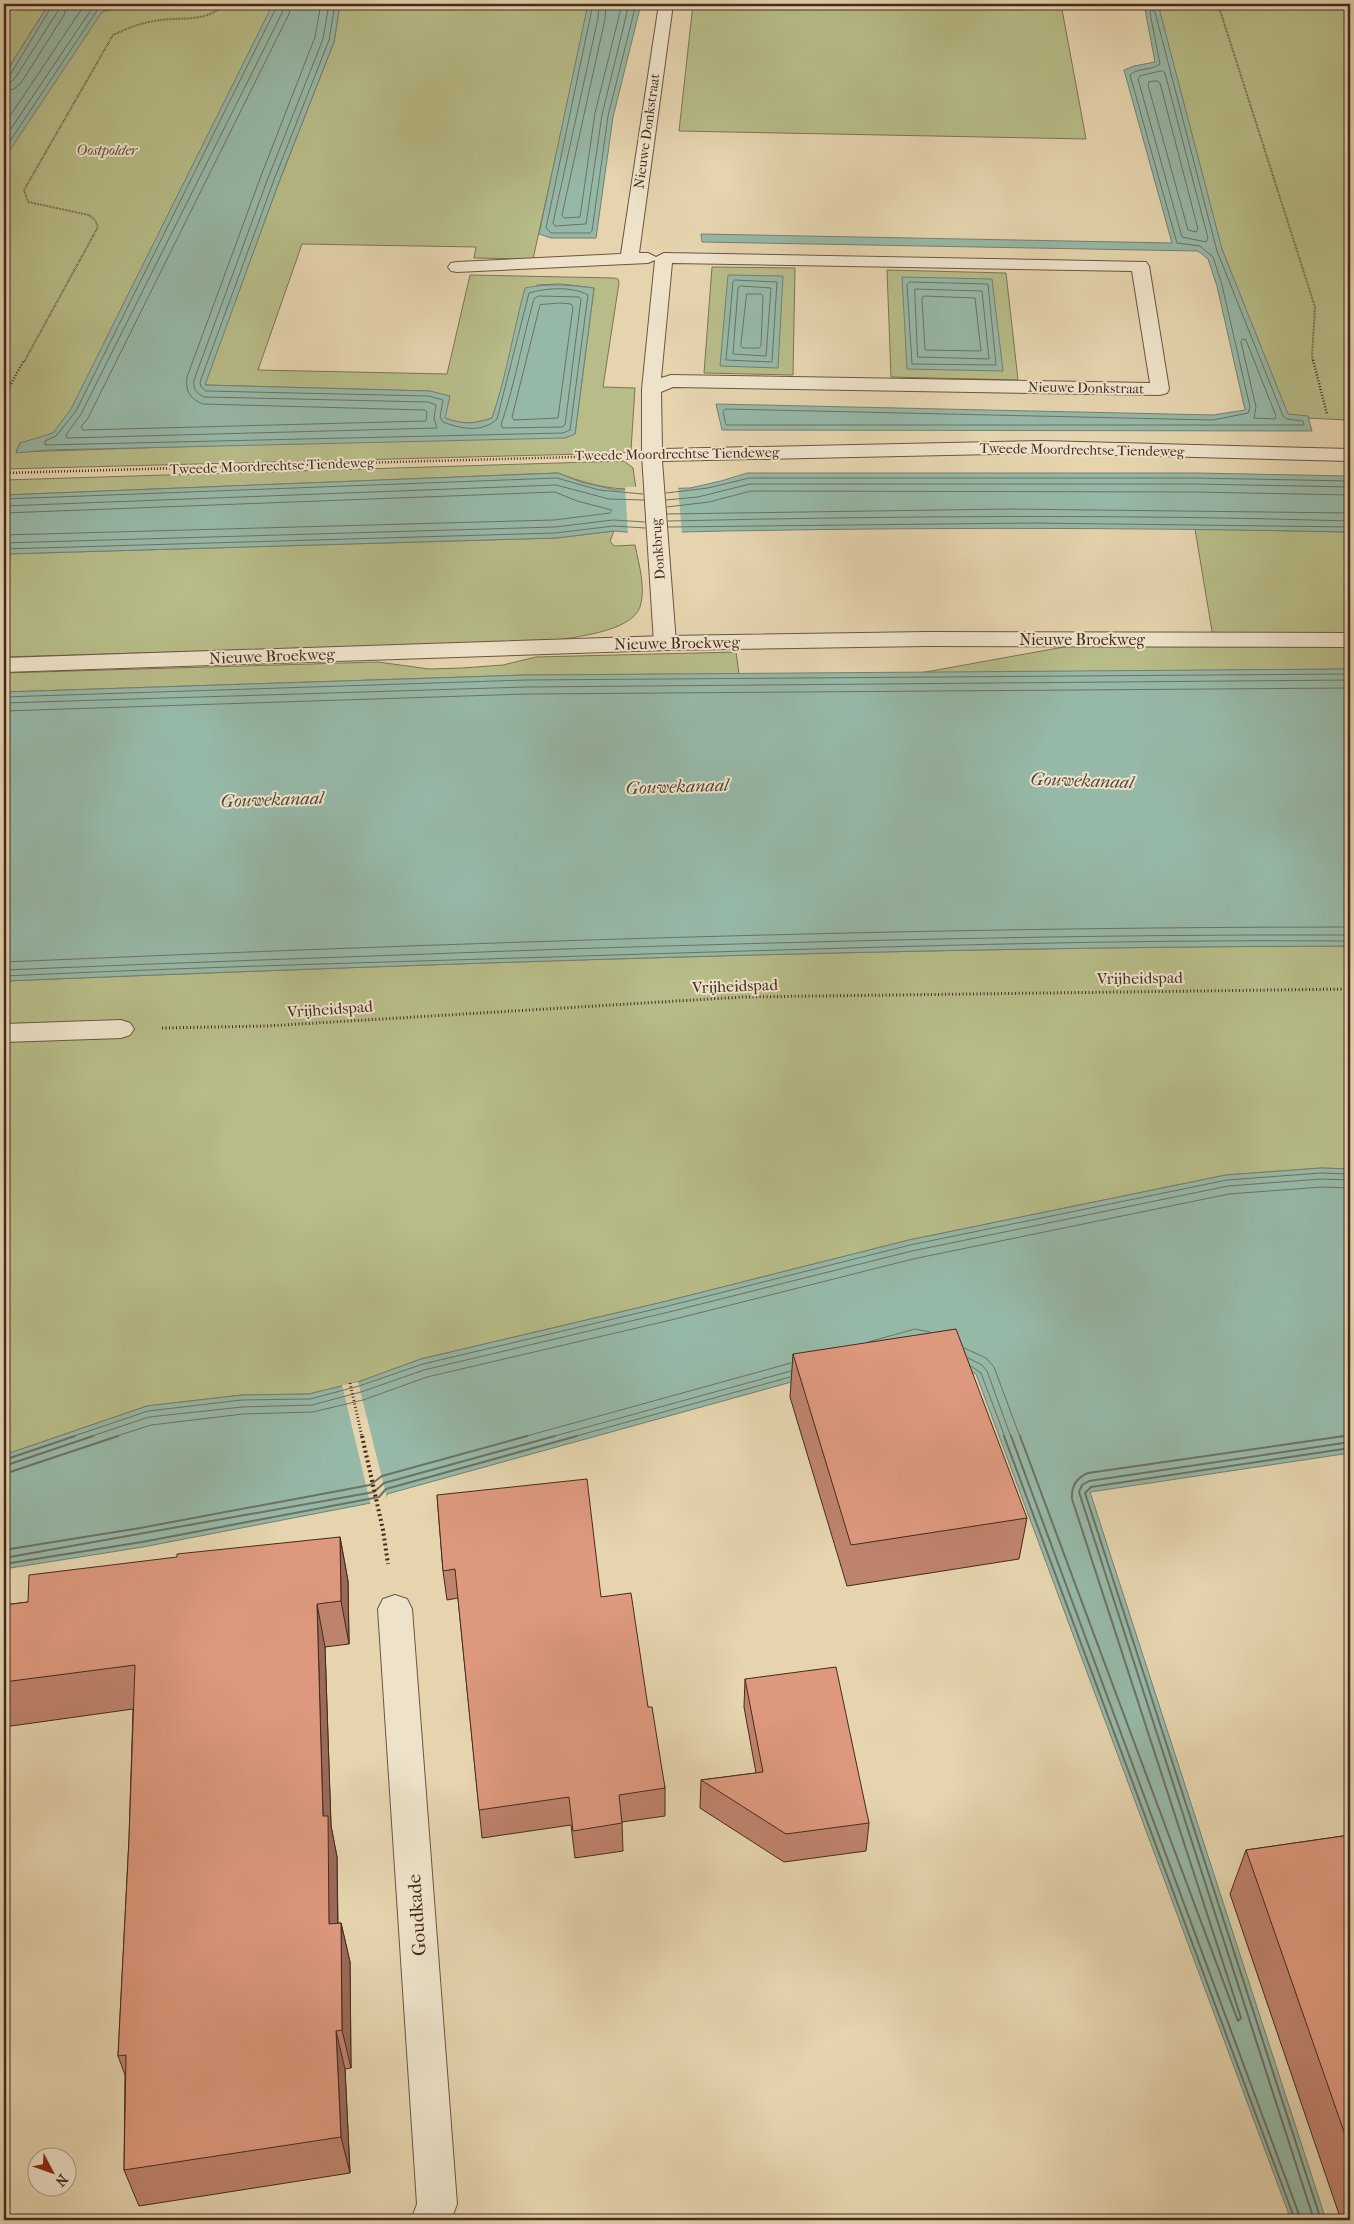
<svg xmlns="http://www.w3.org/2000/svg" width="1354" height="2224" font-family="'IM FELL French Canon',serif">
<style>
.green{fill:#b7bc88;stroke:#7e7354}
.water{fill:#96b8a7;stroke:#767f71}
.pier{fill:#e5d4ae}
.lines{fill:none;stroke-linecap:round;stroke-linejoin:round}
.shore-far1{stroke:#6e7163;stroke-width:1}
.shore{stroke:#6e7163;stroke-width:2}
.service-casing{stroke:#6e5443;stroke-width:2}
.minor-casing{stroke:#6e5443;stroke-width:2}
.path-far3{stroke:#462a1f;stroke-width:2;stroke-dasharray:0.5 1;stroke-linecap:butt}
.path-far2{stroke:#462a1f;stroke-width:2.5;stroke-dasharray:1 2;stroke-linecap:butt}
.path-far1{stroke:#462a1f;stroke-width:3;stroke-dasharray:1 2.5;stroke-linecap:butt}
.path{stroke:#462a1f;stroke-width:4;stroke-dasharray:2 3;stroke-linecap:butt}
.service{fill:#eee3ca;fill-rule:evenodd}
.minor{fill:#eee3ca;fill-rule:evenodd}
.wall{fill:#be836c;stroke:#462a1f}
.shaded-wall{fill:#9b6a58;stroke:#462a1f}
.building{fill:#dd987d;stroke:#462a1f}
.labels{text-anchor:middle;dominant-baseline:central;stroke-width:4;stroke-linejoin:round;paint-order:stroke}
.far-street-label{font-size:14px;fill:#462a1f;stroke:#eee3ca}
.far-park-label{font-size:14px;font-style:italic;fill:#5d4734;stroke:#eee3ca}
.street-label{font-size:16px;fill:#462a1f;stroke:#eee3ca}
.water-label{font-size:18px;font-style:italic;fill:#56463a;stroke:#eee3ca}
.near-street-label{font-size:19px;fill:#462a1f;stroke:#eee3ca}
</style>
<rect width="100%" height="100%" fill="#e5d4ae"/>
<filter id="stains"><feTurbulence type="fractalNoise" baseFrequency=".004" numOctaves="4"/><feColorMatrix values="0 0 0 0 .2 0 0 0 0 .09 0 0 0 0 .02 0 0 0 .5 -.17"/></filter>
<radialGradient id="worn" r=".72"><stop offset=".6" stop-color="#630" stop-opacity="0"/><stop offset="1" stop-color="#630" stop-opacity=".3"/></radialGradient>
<g class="green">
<polygon points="4,4 49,4 4,75"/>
<path d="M78 4H290L81 441 20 443 16 452 575 434 594 288 561 284 537 285 492 418C474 424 463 425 445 418L430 391 204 385 279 182 334 42 340 4H588L587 15 533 259 474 258 476 247 302 244 258 370 447 374 470 275 614 278 618 279 619 283 603 387 635 388 631 450 623 453 4 469V120Z"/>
<polygon points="693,4 1061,4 1086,139 679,131"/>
<polygon points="1154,4 1350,4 1350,419 1348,420 1262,416"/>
<polygon points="712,267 795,268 793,375 704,373"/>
<polygon points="887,270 1006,273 1018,380 891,377"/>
<path d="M624 461 633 468 636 489C608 490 584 483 558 473L4 495V480Z"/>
<polygon points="1195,529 1350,532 1350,669 920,673 1075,645 1214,643"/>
<path d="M614 531 610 541 614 546 635 545C639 565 646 588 640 607 631 632 574 637 551 641L4 657V554L556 538Z"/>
<polygon points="736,652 739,674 526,675 4,692 4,673 378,662 429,669 462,668 503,665 536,657"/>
<path d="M1350 946V1169L1321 1168 1226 1175 909 1240 667 1301 421 1359 358 1382 309 1394 242 1395 147 1406 4 1455V981C452 963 901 947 1350 946Z"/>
</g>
<g class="water">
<polygon points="49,4 204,4 202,7 120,7 102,12 4,159 4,75"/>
<path d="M273 4H340L334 42 279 182 205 385 430 391 450 396 445 418C463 425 475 424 492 418 507 375 513 331 525 288 548 283 571 285 594 288L575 434 565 438 49 450 16 453 20 443 53 433 71 409Z"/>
<polygon points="588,4 641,4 613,117 596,238 551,238 539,234"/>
<polygon points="1144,4 1158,4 1222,249 1288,414 1308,416 1312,431 722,430 716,404 1213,415 1245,410 1217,286 1208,259 1198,251 702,242 701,234 1172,243 1124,70 1134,66 1155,62"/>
<polygon points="728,275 783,276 778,368 720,366"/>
<polygon points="902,277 992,279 1003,371 907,369"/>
<path d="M558 473 581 482 616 490 690 488 721 481 747 473H1196L1350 476V532C1112 527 874 527 636 533L614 531 556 538 4 554V495Z"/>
<path d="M1350 669V946C901 947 452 963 4 981V692L526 675Z"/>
<polygon points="1321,1168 1350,1169 1350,1453 1090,1492 1326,2220 1291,2220 976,1374 918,1347 387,1494 386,1500 143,1547 4,1569 4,1455 147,1406 242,1395 309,1394 358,1382 421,1359 667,1301 909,1240 1226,1175"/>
</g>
<g class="pier">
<polygon points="678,486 682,534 628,535 625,487"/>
<polygon points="358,1382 388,1502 371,1506 342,1385"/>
</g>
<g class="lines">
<g class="shore-far1">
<path d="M278 4 76 411 56 436 45 441V445L563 433 570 430 588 295C572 286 546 288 529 293L497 419C482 433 461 429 443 422L440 417 443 400 429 396 206 391 201 387 200 382 274 180 329 40 335 4"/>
<path d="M284 4 283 11 81 414 66 435 67 438 437 428 434 418 436 405 428 402 205 397C196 394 193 389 194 380L268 178 323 39 329 4"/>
<path d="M291 4 289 14 88 418 81 427 83 430 426 421 427 412 425 410 203 404C190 399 185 391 187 377L261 176 315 37 321 4"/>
<polyline points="593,4 546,228 551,233 590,233 592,231 608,116 636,4"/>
<polyline points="599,4 598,18 553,223 555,226 586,224 602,115 629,4"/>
<polyline points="606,4 605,19 562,215 564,218 580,217 595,113 622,4"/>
<path d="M1152 10 1155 12 1217 251 1283 416 1287 419 1303 421 1304 425H726L723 412 725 409 1213 420 1248 413 1250 407 1222 285 1213 257 1200 246 1177 243 1130 75C1139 67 1151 71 1160 64L1150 13Z"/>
<polygon points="1162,71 1165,73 1208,238 1206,242 1182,237 1138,79 1140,76"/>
<polyline points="4,77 10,75 53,4"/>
<polygon points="1157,81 1160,83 1198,229 1196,232 1188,230 1148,85 1149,82"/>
<polyline points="4,84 11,82 15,78 58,11 59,4"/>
<polyline points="4,91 14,89 21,83 64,15 67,4"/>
<polyline points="4,125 85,4"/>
<polyline points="4,139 95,4"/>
<polyline points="4,150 98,9 113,4"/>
<polygon points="735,280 777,282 772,362 726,360 733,282"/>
<polygon points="910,282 988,284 996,365 912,364 907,285"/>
<polygon points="741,286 771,288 766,356 733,354 738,288"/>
<polygon points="915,289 982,291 989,359 918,357"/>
<polygon points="747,294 761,294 763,296 761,346 759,348 743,348 741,346"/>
<path d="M539 296 579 297 581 299 565 425 562 427 503 428 501 425C515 384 522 341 534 299Z"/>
<polygon points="924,296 975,298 981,351 925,350 922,299"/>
<polygon points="560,303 571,304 573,307 558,418 514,420 512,417 540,305"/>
<polygon points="1243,339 1246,340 1276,416 1275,419 1254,418 1256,407 1241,342"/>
<polyline points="666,493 708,488 749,478 1196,478 1350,481"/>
<polyline points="4,499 557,478 599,490 643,494"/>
<polyline points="666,500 698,497 750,484 1196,484 1350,487"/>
<polyline points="4,506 556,485 609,499 644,500"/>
<polyline points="667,507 709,502 751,491 1196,492 1350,495"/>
<polyline points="4,513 555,492 577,501 612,510 610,513 554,520 4,535"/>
<polyline points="667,514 1009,509 1350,513"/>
<path d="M668 521C895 516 1123 514 1350 521"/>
<polyline points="668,527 1033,523 1350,527"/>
<polyline points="4,543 555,527 613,520 645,522"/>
<polyline points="4,549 555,533 614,526 645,528"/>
<polyline points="4,697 526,680 1350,674"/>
<polyline points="4,703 526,687 1350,680"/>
<polyline points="4,711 527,694 1350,688"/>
<path d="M4 962C452 943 901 927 1350 927"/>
<path d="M4 970C191 962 378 956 565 949 827 941 1088 934 1350 935"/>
<path d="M4 976C218 966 432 961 646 954 881 947 1115 939 1350 941"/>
<polyline points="868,1342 915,1329 930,1332"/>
<polyline points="964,1348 986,1358 994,1367 1020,1437"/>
<polyline points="968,1358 982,1365 987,1371 1011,1437"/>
<polyline points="971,1366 981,1373 1005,1437"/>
<polyline points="71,1437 148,1411 242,1400 310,1399 359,1386 423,1364 668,1306 910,1245 1227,1180 1321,1173 1350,1174"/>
<polyline points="89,1437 149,1417 242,1407 312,1405 361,1392 424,1370 669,1312 912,1251 1228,1186 1321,1179 1350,1180"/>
<polyline points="114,1437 151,1425 243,1414 313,1412 363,1400 427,1377 671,1320 913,1259 1229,1194 1322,1187 1350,1188"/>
<polyline points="523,1437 791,1363"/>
<polyline points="551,1437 791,1371"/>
<polyline points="573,1437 790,1377"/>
<polyline points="1335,1437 1350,1435"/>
</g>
<g class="shore">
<polyline points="1004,1436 1295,2220"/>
<polyline points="1011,1436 1301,2220"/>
<path d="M1020 1436 1238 2021 1241 2018 1072 1499C1071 1486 1076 1478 1088 1473L1344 1436"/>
<polyline points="4,1460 75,1436"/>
<polyline points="4,1466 93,1436"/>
<polyline points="4,1474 118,1436"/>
<polyline points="4,1550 140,1528 370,1485 382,1476 527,1436"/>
<polyline points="4,1558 374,1492 384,1483 555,1436"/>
<polyline points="4,1564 142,1542 379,1497 386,1489 577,1436"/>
<polyline points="1314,2220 1079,1492 1082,1485 1089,1481 1350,1442"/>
<polyline points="1321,2220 1085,1493 1091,1487 1350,1448"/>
</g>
<g class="service-casing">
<path id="service" d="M659 4H673L639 253H648L656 257 664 253 1146 262 1149 266 1169 389 1167 393 1160 395 673 387 661 392 662 449 1042 441 1350 449V461L1042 453 662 461 676 643 673 648 665 650 657 648 654 643 642 455V389L655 260 648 263 457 272 451 271 448 267 451 263 457 262 621 254ZM672 263 1132 271 1150 383 671 375 661 378Z"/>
</g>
<g class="minor-casing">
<g id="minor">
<polygon points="927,632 1350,633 1350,647 927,646 665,650 4,672 4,658 665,636"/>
<polygon points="121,1020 130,1023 134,1029 130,1035 121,1038 4,1042 4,1024"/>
<polygon points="395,1595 407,1599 412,1609 457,2204 451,2220 411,2220 417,2204 378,1609 383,1599"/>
</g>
</g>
<g class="path-far3">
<polyline points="1218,4 1315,307 1312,356 1313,362"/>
<path d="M24 362 98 227 95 220 89 215 28 202 24 190 113 35C126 29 140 23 154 21 179 16 205 24 225 4"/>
</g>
<g class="path-far2">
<polyline points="1313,360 1327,414"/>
<polyline points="4,397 24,360"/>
<polyline points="4,473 608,456"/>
</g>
<g class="path-far1">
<polyline points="162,1028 267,1026 743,997 1350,989"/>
<polyline points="350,1383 362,1437"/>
</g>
<polyline class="path" points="362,1436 383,1530 388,1564"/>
<use href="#service" class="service"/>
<use href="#minor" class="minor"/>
</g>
<g class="wall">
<polygon points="793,1354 1027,1518 1019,1559 847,1586 790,1397"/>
<polygon points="437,1495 601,1597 648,1707 665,1788 665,1816 622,1822 623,1851 575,1858 571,1825 482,1838 458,1598 447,1600 443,1571"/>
<polygon points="340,1537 348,1581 349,1644 325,1647 331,1826 337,1857 338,1923 341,1923 350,1962 351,2068 345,2069 350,2173 139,2206 124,2170 125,2075 118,2056 129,1839 133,1709 4,1727 4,1605 28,1602"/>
<polygon points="745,1679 869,1823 866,1851 784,1862 700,1808 701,1780 756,1773 744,1707"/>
<polygon points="1350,1835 1350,2220 1341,2220 1230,1894 1246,1850"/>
</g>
<g class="shaded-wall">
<polygon points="340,1537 348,1581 349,1644 341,1601"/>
<polygon points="317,1604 325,1647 331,1826 337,1857 338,1964 329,1924 323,1816"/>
<polygon points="341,1923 350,1962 351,2068 342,2030"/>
<polygon points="336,2031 345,2069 350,2173 341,2137"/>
</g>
<g class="building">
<polygon points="956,1329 1027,1518 851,1545 793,1354"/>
<polygon points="587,1479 601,1597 631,1593 648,1707 652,1707 665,1788 619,1795 622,1823 573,1831 569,1797 479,1810 455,1569 443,1571 437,1495"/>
<polygon points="340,1537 341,1601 317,1604 323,1816 328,1816 329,1924 341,1923 342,2030 336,2031 341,2137 124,2170 126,2055 118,2056 129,1839 135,1665 4,1682 4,1605 28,1602 29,1575 177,1557 177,1554"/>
<polygon points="836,1667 869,1823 786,1834 701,1780 763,1772 745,1679"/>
<polygon points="1350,1835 1350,2149 1246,1850"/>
</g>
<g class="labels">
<g class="far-street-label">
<text transform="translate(647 131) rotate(-82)">Nieuwe Donkstraat</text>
<text transform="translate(1086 388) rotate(1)">Nieuwe Donkstraat</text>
<text transform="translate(1082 450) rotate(1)">Tweede Moordrechtse Tiendeweg</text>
<text transform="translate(677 454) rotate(-1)">Tweede Moordrechtse Tiendeweg</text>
<text transform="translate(272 466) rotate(-2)">Tweede Moordrechtse Tiendeweg</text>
<text transform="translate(658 549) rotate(-94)">Donkbrug</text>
</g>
<g class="far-park-label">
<text x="107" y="150">Oostpolder</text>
</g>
<g class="street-label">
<text x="1082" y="639">Nieuwe Broekweg</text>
<text transform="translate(677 643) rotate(-1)">Nieuwe Broekweg</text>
<text transform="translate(272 656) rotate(-2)">Nieuwe Broekweg</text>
<text transform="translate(1140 978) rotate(-1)">Vrijheidspad</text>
<text transform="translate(735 986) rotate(-2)">Vrijheidspad</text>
<text transform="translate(330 1009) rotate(-4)">Vrijheidspad</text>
</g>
<g class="water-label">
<text transform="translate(1082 781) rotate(2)">Gouwekanaal</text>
<text transform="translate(677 787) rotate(-2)">Gouwekanaal</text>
<text transform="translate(272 800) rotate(-2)">Gouwekanaal</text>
</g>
<g class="near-street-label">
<text transform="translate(417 1915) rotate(-94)">Goudkade</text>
</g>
</g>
<rect width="1354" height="2224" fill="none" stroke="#e5d4ae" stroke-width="20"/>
<rect x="5" y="5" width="1344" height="2214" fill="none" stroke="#462a1f" stroke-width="2.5"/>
<rect x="10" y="10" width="1334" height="2204" fill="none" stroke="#462a1f"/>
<g transform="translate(52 2172) rotate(131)"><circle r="24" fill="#eee3ca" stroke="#ab9986"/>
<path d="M0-4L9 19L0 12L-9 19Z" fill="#8f2418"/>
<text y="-8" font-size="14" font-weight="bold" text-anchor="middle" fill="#462a1f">N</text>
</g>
<rect width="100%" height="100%" filter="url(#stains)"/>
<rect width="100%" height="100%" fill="url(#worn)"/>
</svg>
